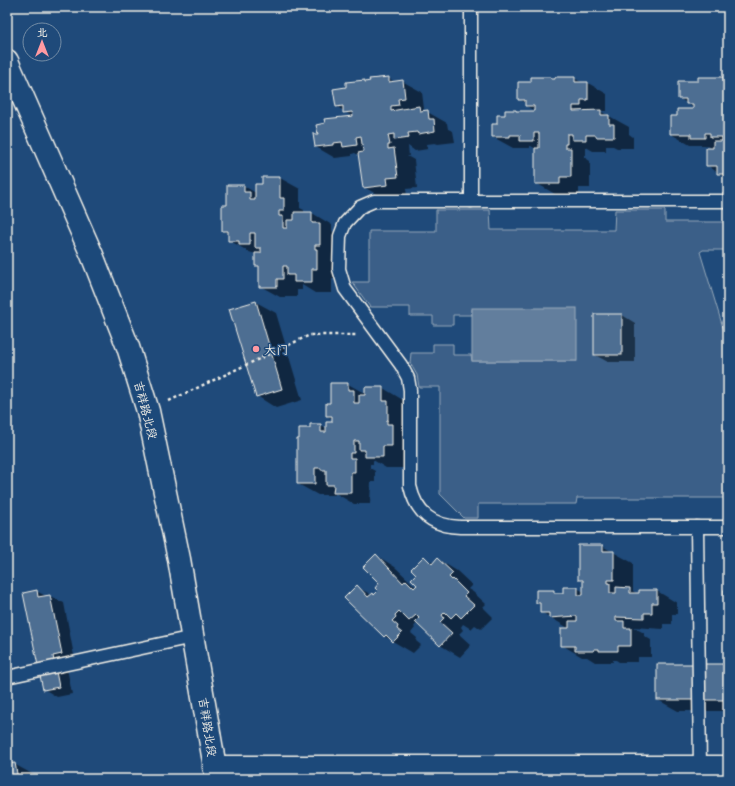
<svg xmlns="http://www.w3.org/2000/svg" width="735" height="786" font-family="Delius,'LXGW WenKai TC',sans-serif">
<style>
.green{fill:#3a5f88;stroke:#97a8b8}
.water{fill:#627e9d;stroke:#9cacbb}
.shadow{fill:#0007}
.building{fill:#4d6e92;stroke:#f4f1e8}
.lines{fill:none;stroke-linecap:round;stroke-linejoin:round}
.lane-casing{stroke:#f4f1e8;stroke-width:15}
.street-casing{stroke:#f4f1e8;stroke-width:25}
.secondary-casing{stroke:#f4f1e8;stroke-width:25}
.path{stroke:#f4f1e8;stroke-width:2.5;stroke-dasharray:3 3;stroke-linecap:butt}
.lane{stroke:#1f4a7a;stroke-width:12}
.street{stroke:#1f4a7a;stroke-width:22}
.secondary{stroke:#1f4a7a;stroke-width:22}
.poi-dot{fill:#ff9aa2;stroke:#1f4a7a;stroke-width:1.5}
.labels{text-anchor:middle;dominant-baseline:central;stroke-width:3;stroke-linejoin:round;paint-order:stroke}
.poi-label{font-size:12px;fill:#f4f1e8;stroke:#1f4a7a;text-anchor:start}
.street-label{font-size:12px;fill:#f4f1e8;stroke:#1f4a7a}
</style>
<rect width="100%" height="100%" fill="#1f4a7a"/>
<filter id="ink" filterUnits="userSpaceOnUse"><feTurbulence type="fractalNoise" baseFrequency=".025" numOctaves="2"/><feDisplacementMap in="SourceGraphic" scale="8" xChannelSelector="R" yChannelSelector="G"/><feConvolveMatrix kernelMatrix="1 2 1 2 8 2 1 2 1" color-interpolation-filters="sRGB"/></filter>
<g filter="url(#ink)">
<polygon class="green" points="436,210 490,210 491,230 614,230 615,210 665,210 665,222 728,222 728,250 703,250 700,252 728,344 728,498 577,498 576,504 478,504 478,518 464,518 440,494 440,387 419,387 417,375 410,363 411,353 433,353 433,344 453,344 453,355 471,355 472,361 577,361 472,309 472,315 453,315 453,325 433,325 433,316 410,316 410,307 370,307 352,282 369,282 369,231 436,231"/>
<rect class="water" x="472" y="308" width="105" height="53"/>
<g class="shadow">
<polygon points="388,78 395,82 402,81 422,92 424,109 422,109 447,123 448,129 453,131 455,142 438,144 435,143 427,144 428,149 415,151 408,146 409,156 407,156 414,160 417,188 406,189 407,196 383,198 364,187 360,156 355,153 352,154 352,156 335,158 316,147 319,135 353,117 336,106 347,88 365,81 368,83"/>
<polygon points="550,78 554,80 574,78 583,83 588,83 607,94 607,111 600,111 629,127 629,134 633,137 633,148 617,148 613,146 606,146 606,151 593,151 586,147 586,155 584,155 584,157 590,161 590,188 579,188 579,194 555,194 536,183 536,149 531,146 530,146 530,148 513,148 493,137 498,125 506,116 506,111 516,111 519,112 537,112 526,106 526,103 519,99 532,83"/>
<polygon points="699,78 724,78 728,80 728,180 707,165 713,149 705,145 690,145 671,134 678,117 694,110 694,108 679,98 699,82"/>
<polygon points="280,178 300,189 300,208 304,210 304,213 312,213 332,225 332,231 340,236 337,279 332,279 332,293 315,293 302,285 302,290 297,290 297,297 280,297 260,286 260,268 256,265 256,254 249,252 229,240 229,234 223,230 228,206 244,186 256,193 263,185"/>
<polygon points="256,302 276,313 302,400 276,408 257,396"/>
<polygon points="622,315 635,323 635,362 608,362 595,355"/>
<polygon points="348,384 366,394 383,388 403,400 403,410 408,413 411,457 403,457 403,468 386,468 373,460 373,464 370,464 370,468 375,471 375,482 371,482 370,504 354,504 335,493 335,495 318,495 298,484 311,429 321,425 328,429 333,423 333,419 327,416 331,404"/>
<polygon points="602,546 633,563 633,591 638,594 640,594 640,591 657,591 677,603 677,614 672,614 672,624 663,624 663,629 633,627 644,633 644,636 651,640 651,657 638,657 638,662 619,662 616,660 613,660 613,662 595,662 587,657 582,657 562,645 570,629 541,612 541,605 537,603 553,591 557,594 564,594 577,588 584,592 584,582 579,579"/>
<polygon points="376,555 395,567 416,587 418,585 417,574 424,558 434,563 437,559 457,571 472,585 468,589 473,592 486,604 483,607 493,617 481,629 475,625 471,629 463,624 461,627 463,630 459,634 471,645 460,657 440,645 422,628 416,624 414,627 415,628 411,633 417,638 416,641 421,645 413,653 384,636 357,587 372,595 373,594 374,595 379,591 381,583"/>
<polygon points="36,591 46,596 50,596 64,603 75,661 66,663 72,694 57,697 44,689"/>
<polygon points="724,665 728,667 728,711 678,711 658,700"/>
<polygon points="14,764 34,775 35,779 7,779 7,765"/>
</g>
<g class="building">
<polygon points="389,77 389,82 403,80 405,98 398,99 399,105 391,106 391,111 419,106 420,111 428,110 429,119 434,119 435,131 418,134 417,132 408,133 409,138 394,140 394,134 388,135 390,145 388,145 388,149 394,148 398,177 387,178 388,185 363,188 358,153 363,152 361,136 356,137 357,145 343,147 342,142 333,143 333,145 315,147 313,134 318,134 316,125 325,123 324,119 353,116 352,112 343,113 343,106 336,107 333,89 346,87 346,82 365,80 365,82 370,81 369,79"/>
<polygon points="531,77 551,77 551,79 555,79 555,77 575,77 575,82 588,82 588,100 581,100 581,106 573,106 573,111 601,110 601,115 609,115 609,124 614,124 614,137 596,137 596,135 586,135 586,140 572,140 572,134 567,134 567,144 565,144 565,148 571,148 571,177 560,177 560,184 535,184 535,148 539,148 539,133 534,133 534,141 520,141 520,135 510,135 510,137 492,137 492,124 497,124 497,115 505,115 505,110 516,110 516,111 534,111 534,106 525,106 525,100 518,100 518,82 531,82"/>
<polygon points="698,77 724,77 724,81 728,81 728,174 717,174 717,166 706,166 706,148 713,148 713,141 722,141 722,137 710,137 710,133 705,133 705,138 691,138 691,134 670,134 670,116 677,116 677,109 693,109 693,104 686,104 686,99 678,99 678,81 698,81"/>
<polygon points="262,177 280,177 280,198 284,198 284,211 279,211 279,216 283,216 283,228 287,228 287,220 294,220 294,212 312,212 312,223 320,223 320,245 315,245 315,249 317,249 317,269 312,269 312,282 294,282 294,275 287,275 287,266 283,266 283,279 277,279 277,287 259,287 259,266 255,266 255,253 261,253 261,248 255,248 255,233 250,233 250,245 239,245 239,241 228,241 228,231 222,231 222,205 227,205 227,185 244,185 244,192 250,192 250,200 255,200 255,184 262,184"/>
<polygon points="256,301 282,389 256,397 229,309"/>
<rect x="594" y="314" width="28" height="41"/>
<polygon points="330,383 348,383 348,390 354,390 354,403 359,403 359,395 365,395 365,387 383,387 383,401 388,401 388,420 387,420 387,424 392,424 392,446 383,446 383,457 365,457 365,450 359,450 359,441 354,441 354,453 350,453 350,458 355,458 355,472 351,472 351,493 333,493 334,485 326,485 326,470 321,470 321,468 315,468 315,484 297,484 297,439 299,439 299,428 310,428 310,424 321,424 321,432 326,432 326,422 332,422 332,416 326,416 326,403 330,403"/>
<polygon points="578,545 603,545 603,551 614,551 614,580 608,580 608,583 610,583 610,593 616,593 616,587 630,588 630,593 639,593 639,590 657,590 657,603 652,603 652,613 644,613 644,618 616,617 616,621 624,621 624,628 631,628 631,646 618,646 618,651 599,651 599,649 594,649 594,651 575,651 575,646 561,646 561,628 569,628 569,621 577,621 577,616 549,618 549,613 540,613 540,603 536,603 536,590 554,590 554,593 563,593 563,587 578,587 578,595 583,595 583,580 578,580"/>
<polygon points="376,554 403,583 406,580 414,588 417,585 411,579 416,574 411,569 424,556 432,564 437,558 453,573 449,577 452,580 453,579 467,593 464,596 474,605 461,618 456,613 451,618 445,612 442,615 444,618 440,622 452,633 440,646 415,622 419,618 416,615 409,621 399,611 395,615 396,617 392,621 398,626 397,629 402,633 393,642 386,635 384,637 344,598 357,585 368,597 373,593 374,595 378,591 375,588 379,583 363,567"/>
<polygon points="37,590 38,597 50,595 62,654 53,656 59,687 43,690 23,593"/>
<rect x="724" y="590" width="4" height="13"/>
<rect x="657" y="664" width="67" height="36"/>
<polygon points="15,763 18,779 7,779 7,764"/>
</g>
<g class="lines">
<g class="lane-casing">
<g id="lane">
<polyline points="471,201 471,7"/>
<path d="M728 201H374L360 207 345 223 340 236 339 269 345 289 401 365 408 378 410 390V486C416 513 432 526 460 527H728"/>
<polyline points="697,527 700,767"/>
<polyline points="7,677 193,637"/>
</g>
</g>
<g class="street-casing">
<polyline id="street" points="214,767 728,767"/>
</g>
<g class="secondary-casing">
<polyline id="secondary" points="7,61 92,255 128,347 148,411 179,559 217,779"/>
</g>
<polyline class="path" points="169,401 310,335 357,335"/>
<use href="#lane" class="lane"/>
<use href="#street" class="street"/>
<use href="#secondary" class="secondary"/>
</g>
</g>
<circle class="poi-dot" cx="256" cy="349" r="4"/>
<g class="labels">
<g class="poi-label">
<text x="264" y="349">大门</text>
</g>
<g class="street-label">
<text transform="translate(146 410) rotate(75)">吉祥路北段</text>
<text transform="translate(208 727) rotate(81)">吉祥路北段</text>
</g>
</g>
<rect width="735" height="786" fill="none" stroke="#1f4a7a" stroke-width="24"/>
<rect x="12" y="12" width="711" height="762" fill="none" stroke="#f4f1e8" stroke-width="1.5" filter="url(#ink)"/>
<g transform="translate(42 42)"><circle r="19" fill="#1f4a7a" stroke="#748da6"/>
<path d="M0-3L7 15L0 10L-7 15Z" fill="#ff9aa2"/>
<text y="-6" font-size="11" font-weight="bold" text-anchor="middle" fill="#f4f1e8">北</text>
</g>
</svg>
